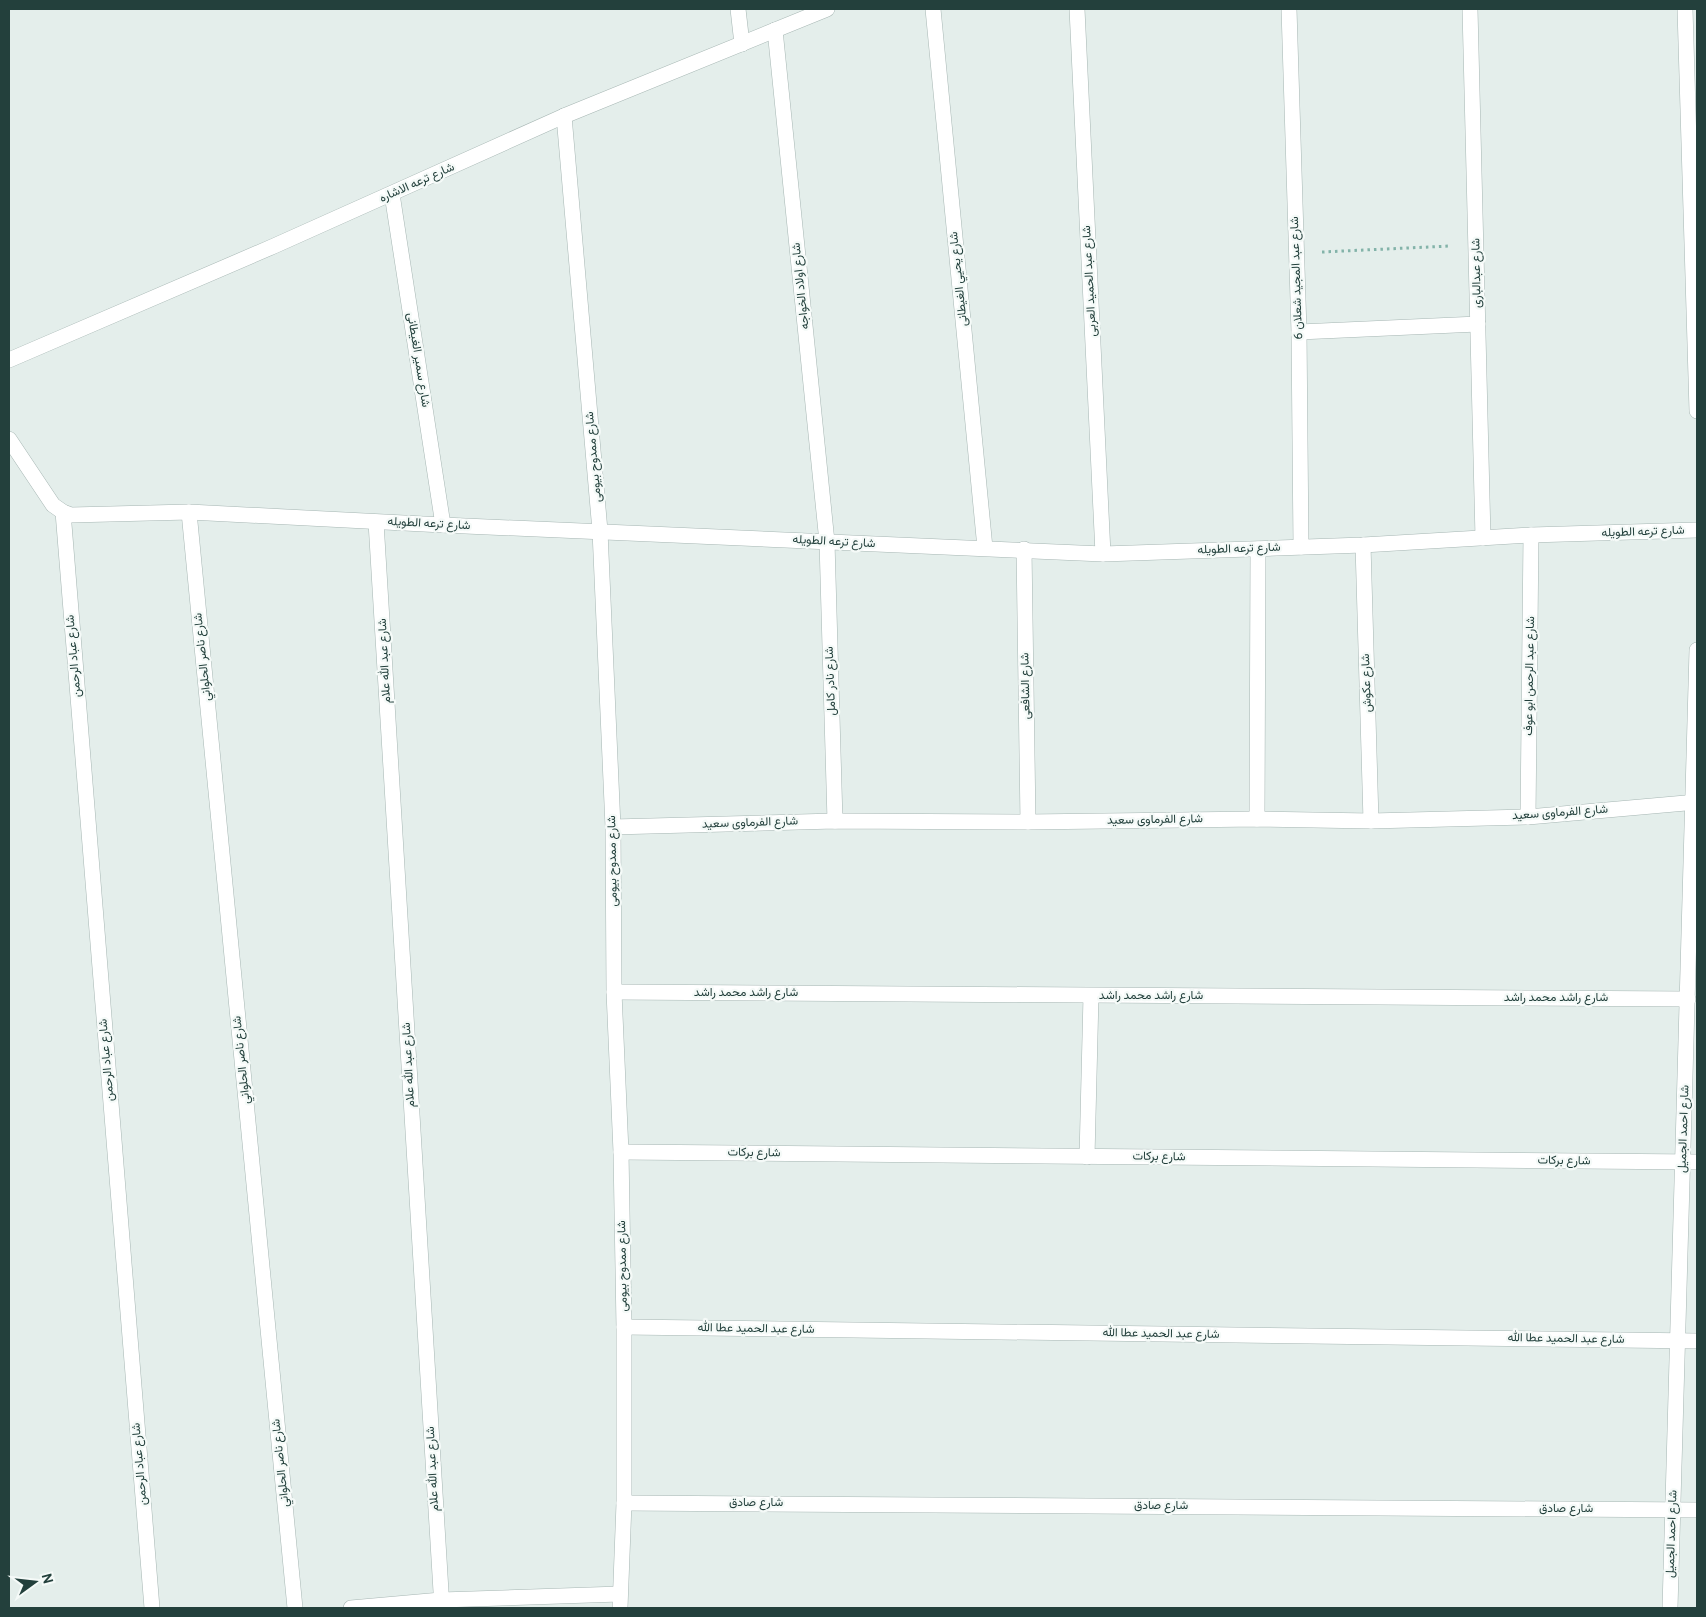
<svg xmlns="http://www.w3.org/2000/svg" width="1706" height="1617" font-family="Overpass,Vazirmatn,sans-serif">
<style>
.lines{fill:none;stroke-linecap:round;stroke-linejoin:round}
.minor-casing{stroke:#a6b6b3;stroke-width:16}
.path{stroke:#83b3a9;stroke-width:3;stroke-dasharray:2.5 4;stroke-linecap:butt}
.minor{stroke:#fff;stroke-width:15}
.labels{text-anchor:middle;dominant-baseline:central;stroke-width:4.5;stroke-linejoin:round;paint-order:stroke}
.street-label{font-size:12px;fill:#23403c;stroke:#f5faf8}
</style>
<rect width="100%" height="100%" fill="#e4eeeb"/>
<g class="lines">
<g class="minor-casing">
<g id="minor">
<polyline points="738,9 742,44"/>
<polyline points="933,9 985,548"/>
<polyline points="1077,9 1103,554"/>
<polyline points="1289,9 1299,332 1301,547"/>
<polyline points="1470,9 1483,538"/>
<polyline points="1685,9 1697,411"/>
<polyline points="775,30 827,542 835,821"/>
<polyline points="564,116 600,531 613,827 614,992 621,1152 624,1327 624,1503 620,1608"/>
<polyline points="392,194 443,525"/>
<polyline points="1299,332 1478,324"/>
<polyline points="9,360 274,246 564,116 827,9"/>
<polyline points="9,439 53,505 63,512 71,515 189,512 443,525 1103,554 1363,545 1531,535 1697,530"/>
<polyline points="63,512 152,1608"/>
<polyline points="189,512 295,1608"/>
<polyline points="376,522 442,1608"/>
<polyline points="1363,545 1371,821"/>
<polyline points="1024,549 1028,822"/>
<polyline points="1528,817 1531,535"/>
<polyline points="1257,819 1258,549"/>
<polyline points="613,827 835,821 1028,822 1257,819 1371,821 1528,817 1697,802"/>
<polyline points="614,992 1688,999"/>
<polyline points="621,1152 1697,1162"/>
<polyline points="1087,1157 1091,996"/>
<polyline points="624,1327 1697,1341"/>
<polyline points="624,1503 1697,1510"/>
<polyline points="351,1608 441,1600 620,1594"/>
<polyline points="1670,1608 1697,650"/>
</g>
</g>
<polyline class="path" points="1322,252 1450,246"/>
<use href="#minor" class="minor"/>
</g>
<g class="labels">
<g class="street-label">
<text transform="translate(417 183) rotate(-24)">شارع ترعه الاشاره</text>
<text transform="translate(1477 273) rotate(-91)">شارع عبدالبارى</text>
<text transform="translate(1297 278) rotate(-92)">شارع عبد المجيد شعلان 6</text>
<text transform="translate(959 279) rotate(-96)">شارع يحيي الغيطانى</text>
<text transform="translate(1090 281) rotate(-93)">شارع عبد الحميد العربى</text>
<text transform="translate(801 286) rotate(-96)">شارع اولاد الخواجه</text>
<text transform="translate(418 360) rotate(81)">شارع سمير الغيطانى</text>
<text transform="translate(594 457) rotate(-95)">شارع ممدوح بيومى</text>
<text transform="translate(429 524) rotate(3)">شارع ترعه الطويله</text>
<text transform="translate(1643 532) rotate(-2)">شارع ترعه الطويله</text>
<text transform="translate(834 542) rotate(3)">شارع ترعه الطويله</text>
<text transform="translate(1239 549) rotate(-2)">شارع ترعه الطويله</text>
<text transform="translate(74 656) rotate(-95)">شارع عباد الرحمن</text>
<text transform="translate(203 657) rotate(-96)">شارع ناصر الحلواني</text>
<text transform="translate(385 661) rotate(-93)">شارع عبد الله علام</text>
<text transform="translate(1530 676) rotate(-89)">شارع عبد الرحمن ابو عوف</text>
<text transform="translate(831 681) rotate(-92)">شارع نادر كامل</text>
<text transform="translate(1367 683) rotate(-92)">شارع عكوش</text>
<text transform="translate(1026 686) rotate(-91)">شارع الشافعى</text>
<text transform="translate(1560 813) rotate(-4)">شارع الفرماوى سعيد</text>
<text transform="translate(1155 820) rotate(-1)">شارع الفرماوى سعيد</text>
<text transform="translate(750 823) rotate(-2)">شارع الفرماوى سعيد</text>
<text transform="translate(613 861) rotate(-91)">شارع ممدوح بيومى</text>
<text x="746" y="993">شارع راشد محمد راشد</text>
<text x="1151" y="996">شارع راشد محمد راشد</text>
<text x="1556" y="998">شارع راشد محمد راشد</text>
<text transform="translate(107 1060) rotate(-95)">شارع عباد الرحمن</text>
<text transform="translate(242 1060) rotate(-96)">شارع ناصر الحلواني</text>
<text transform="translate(409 1065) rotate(-93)">شارع عبد الله علام</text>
<text transform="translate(1684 1129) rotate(-88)">شارع احمد الجميل</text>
<text transform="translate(754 1153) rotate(1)">شارع بركات</text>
<text transform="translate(1159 1157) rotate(1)">شارع بركات</text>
<text transform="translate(1564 1161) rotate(1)">شارع بركات</text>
<text transform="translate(623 1266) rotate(-91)">شارع ممدوح بيومى</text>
<text transform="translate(756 1329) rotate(1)">شارع عبد الحميد عطا الله</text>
<text transform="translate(1161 1334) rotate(1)">شارع عبد الحميد عطا الله</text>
<text transform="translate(1566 1339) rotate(1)">شارع عبد الحميد عطا الله</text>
<text transform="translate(281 1463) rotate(-96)">شارع ناصر الحلواني</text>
<text transform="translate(140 1464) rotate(-95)">شارع عباد الرحمن</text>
<text transform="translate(433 1469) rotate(-93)">شارع عبد الله علام</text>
<text x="756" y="1503">شارع صادق</text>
<text x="1161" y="1506">شارع صادق</text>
<text x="1566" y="1509">شارع صادق</text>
<text transform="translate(1672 1534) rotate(-88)">شارع احمد الجميل</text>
</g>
</g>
<rect width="1706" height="1617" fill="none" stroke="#23403c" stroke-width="20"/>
<g transform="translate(35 1582) rotate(75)" stroke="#f5faf8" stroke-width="4" paint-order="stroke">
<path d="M0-4L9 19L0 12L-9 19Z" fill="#23403c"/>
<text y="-8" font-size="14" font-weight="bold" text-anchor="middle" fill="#23403c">N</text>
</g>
</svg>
